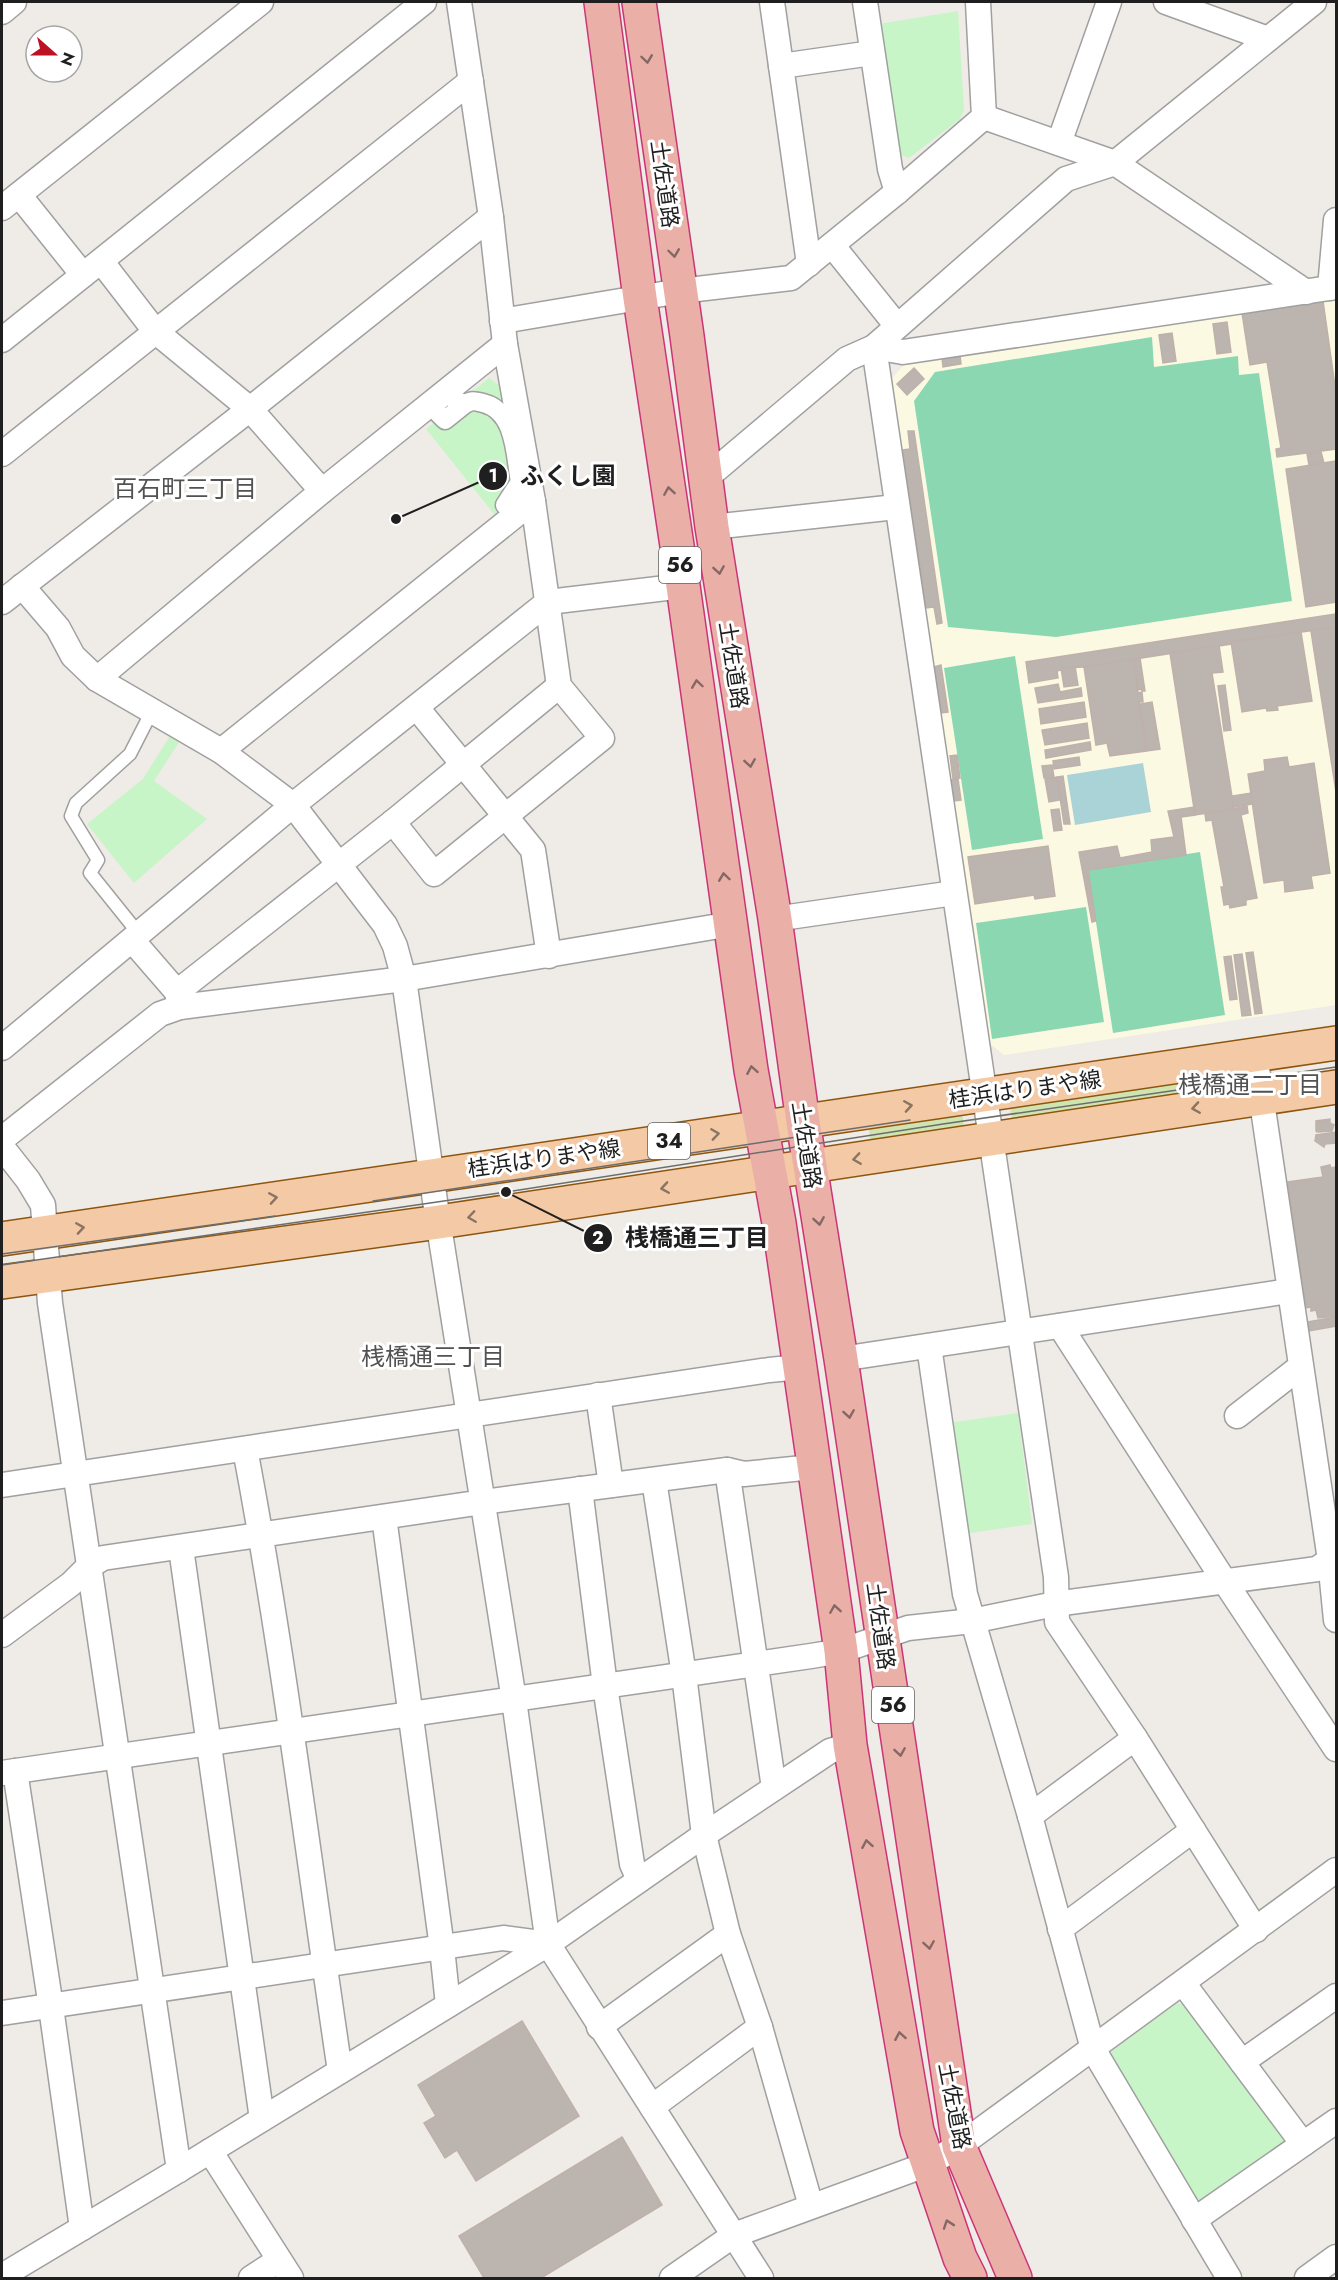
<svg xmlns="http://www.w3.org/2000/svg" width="1338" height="2280" font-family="Jost,'Noto Sans JP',sans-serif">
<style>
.education{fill:#fcf9e2}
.grass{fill:#cfe4b1}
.park{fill:#c8f5c7}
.pitch{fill:#8bd7b2}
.water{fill:#aad3d8}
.building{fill:#bcb4af;stroke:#bfb1aa;stroke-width:1.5}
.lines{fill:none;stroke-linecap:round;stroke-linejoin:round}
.service-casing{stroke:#a0a0a0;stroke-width:15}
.pedestrian-casing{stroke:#a0a0a0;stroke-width:21}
.minor-casing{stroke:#a0a0a0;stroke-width:27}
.primary-casing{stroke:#8d550d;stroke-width:36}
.trunk-casing{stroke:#cb3578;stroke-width:36}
.service{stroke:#fff;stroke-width:12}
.pedestrian{stroke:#fff;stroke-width:18}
.minor{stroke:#fff;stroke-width:24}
.primary{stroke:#f4caa6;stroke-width:33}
.trunk{stroke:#eab0a8;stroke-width:33}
.tram{stroke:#6d6d6d;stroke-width:1.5}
.oneway{stroke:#846864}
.oneway2{stroke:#8a7462}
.labels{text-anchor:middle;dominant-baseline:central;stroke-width:6;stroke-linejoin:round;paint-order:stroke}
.shield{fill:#fff;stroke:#626262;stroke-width:1.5}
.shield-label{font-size:21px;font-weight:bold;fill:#1f1f1f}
.street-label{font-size:22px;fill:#1f1f1f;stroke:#fff}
.neighbourhood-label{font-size:24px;fill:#525252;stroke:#fff}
.leader{fill:none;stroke:#1f1f1f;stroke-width:2}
.callout-dot{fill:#1f1f1f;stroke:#fff;stroke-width:2}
.mark-label{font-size:18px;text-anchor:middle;font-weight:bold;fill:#fff}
.callout-label{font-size:24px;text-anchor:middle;font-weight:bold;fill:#1f1f1f;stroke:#fff;stroke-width:6;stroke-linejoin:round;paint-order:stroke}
</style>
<rect width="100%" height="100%" fill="#efebe6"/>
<polygon class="education" points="1336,296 1336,1005 1004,1055 989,1043 890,381 907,361"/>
<g class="grass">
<polygon points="1222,1071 1224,1087 1012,1119 1009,1102"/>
<polygon points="961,1107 964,1126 870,1140 868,1121"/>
</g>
<g class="park">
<polygon points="958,11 964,110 960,119 909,158 895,153 879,24"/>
<polygon points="489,378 500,386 521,490 498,519 426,429"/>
<polygon points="171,734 181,739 154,781 207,819 134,883 87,824 143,779"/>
<polygon points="1018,1413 1032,1524 963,1534 948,1423"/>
<polygon points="1177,2003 1187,2006 1285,2136 1283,2147 1201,2204 1192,2202 1109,2060 1112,2051"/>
</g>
<g class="pitch">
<polygon points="1152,337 1154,367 1238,356 1239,375 1259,373 1292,601 1056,637 948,627 914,401 935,372"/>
<polygon points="1015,656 1043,839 972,850 944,668"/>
<polygon points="1200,852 1225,1015 1113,1033 1088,870"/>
<polygon points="1086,907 1104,1022 992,1039 976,923"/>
</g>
<polygon class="water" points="1143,763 1151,812 1075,825 1067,775"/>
<g class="building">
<polygon points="1323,301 1336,393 1336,449 1277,457 1276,449 1281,448 1267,362 1250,365 1242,313"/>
<polygon points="1227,322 1231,352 1217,354 1213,324"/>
<polygon points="1172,333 1176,361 1163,363 1159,335"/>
<polygon points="960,355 961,364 943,367 942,358"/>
<polygon points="914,368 924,379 907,395 897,384"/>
<polygon points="908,431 914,431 942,623 937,624 934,607 926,608 903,450 910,449"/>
<polygon points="1321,452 1324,463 1309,465 1307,454"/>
<polygon points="1336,461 1336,602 1306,607 1286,469"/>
<polygon points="1335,614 1336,627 1231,642 1231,644 1084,667 1061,668 1061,670 1057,671 1058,678 1029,683 1026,662"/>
<polygon points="1336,627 1336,792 1311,631"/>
<polygon points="1301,632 1312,701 1277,706 1278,710 1267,711 1266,708 1242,712 1231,642"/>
<polygon points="1219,645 1223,672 1212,673 1234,809 1195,815 1170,653"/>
<polygon points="1140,658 1145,691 1142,691 1141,689 1138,690 1133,659"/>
<polygon points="1133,659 1138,693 1142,692 1143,702 1139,702 1146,751 1110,756 1107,743 1096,745 1084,667"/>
<polygon points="941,665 948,712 941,713 934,667"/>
<polygon points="1075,666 1078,685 1064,687 1061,668"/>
<polygon points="1058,684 1060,692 1081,688 1082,696 1038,703 1035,688"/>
<polygon points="1225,685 1231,730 1224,731 1218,686"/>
<polygon points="1084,702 1086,717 1041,724 1039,709"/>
<polygon points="1152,702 1160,749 1147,751 1140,704"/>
<polygon points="1087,723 1089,738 1045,745 1042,730"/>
<polygon points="1090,742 1091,750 1046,758 1045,750"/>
<polygon points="957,755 960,778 953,779 950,756"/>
<polygon points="1079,757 1080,765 1054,769 1053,761"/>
<polygon points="1287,757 1289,767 1314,763 1330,873 1311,876 1313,888 1285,892 1284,880 1264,883 1248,774 1265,771 1264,760"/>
<polygon points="1052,765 1054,777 1044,778 1042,766"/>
<polygon points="1063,776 1070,824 1064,824 1057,777"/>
<polygon points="1057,777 1060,800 1049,802 1045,779"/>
<polygon points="958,779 961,800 954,801 951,780"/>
<polygon points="1251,793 1253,804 1234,807 1232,796"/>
<polygon points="1247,806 1248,813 1241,815 1257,898 1246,900 1246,905 1230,908 1229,904 1224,905 1221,887 1224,887 1212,820 1206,821 1205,814"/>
<polygon points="1194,807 1195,815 1181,817 1186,855 1088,870 1096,921 1092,922 1079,852 1117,846 1120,858 1152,852 1151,840 1174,837 1168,811"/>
<polygon points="1059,809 1062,830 1054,831 1051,810"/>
<polygon points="1048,846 1055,896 1035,899 1034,895 975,904 968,857"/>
<polygon points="1253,952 1262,1013 1255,1014 1246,953"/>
<polygon points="1242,954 1251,1015 1242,1016 1234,955"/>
<polygon points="1231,956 1237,999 1230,1000 1224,957"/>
<polygon points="1330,1119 1330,1123 1334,1125 1332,1131 1317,1132 1316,1131 1316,1121"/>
<polygon points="1336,1132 1336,1143 1325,1144 1324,1147 1315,1141 1316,1135"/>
<polygon points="1330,1165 1331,1168 1336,1167 1336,1316 1318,1318 1316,1310 1311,1311 1311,1307 1305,1308 1288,1182 1323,1177 1321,1167"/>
<polygon points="1336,1317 1336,1326 1308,1331 1307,1322"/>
<polygon points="522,2021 579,2116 476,2181 457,2150 445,2158 424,2123 436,2116 418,2085"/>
<polygon points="622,2137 662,2205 541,2278 484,2278 459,2236"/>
</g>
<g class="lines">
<g class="service-casing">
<polyline id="service" points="139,934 90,873 98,860 71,816 76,803 130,754 152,711"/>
</g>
<g class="pedestrian-casing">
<g id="pedestrian">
<path d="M455 400 465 404C472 400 475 401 483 403 516 411 515 455 520 482L505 505"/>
<polyline points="438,413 445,420 465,404"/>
</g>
</g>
<g class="minor-casing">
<g id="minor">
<polyline points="772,2 809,264"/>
<polyline points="865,2 890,169 897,192"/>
<polyline points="1166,2 1268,39"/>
<polyline points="2,12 14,2"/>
<polyline points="781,66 872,53"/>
<polyline points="984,117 1115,163 1306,292"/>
<polyline points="1059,143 1109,2"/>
<polyline points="19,195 83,275"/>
<polyline points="2,208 261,2"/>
<polyline points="832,245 897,326"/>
<polyline points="101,261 155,331 250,409 322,491"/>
<polyline points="1330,288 1336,220"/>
<polyline points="502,321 680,291 791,278 897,192 984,117 978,2"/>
<polyline points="2,340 424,2"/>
<polyline points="874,347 1056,1577 1057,1622 1135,1738 1256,1930"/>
<polyline points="874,347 903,352 1336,287"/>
<polyline points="2,454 471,81"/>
<polyline points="705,479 847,359 874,347 1066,179 1115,163 1314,2"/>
<polyline points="712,527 896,507"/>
<polyline points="22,586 58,628 73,656 97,679 221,751 293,805 385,925 395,946 404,979 435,1201 514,1700 548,1944 761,2278"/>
<polyline points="2,602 250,409 491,217"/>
<polyline points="97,679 322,491 505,344"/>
<polyline points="417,708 533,850 549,956"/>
<polyline points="221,751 533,501"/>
<polyline points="393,822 434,874 602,738 559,686 533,501 505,344 491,217 459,2"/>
<polyline points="775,919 954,893"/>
<polyline points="132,940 177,992 180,1007"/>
<polyline points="177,992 393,822 559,686"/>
<polyline points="2,1048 293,805 548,602 683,586"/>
<polyline points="1255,1055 1330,1560 1336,1620"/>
<polyline points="2,1139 160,1014 180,1007 404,979 731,924"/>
<polyline points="2,1147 28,1180 43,1205 50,1303 179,2170"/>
<polyline points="1060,1326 1225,1582 1336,1749"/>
<polyline points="929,1346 965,1594 1030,1816 1093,2049 1229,2278"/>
<polyline points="841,1359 1289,1291"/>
<polyline points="598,1395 611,1485"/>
<polyline points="1237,1416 1300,1367"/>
<path d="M245 1449C284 1655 309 1864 340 2071"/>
<polyline points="727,1470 774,1788"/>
<polyline points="654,1480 684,1675 704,1835 728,1934 760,2027 811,2206"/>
<polyline points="2,1485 769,1370 800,1367"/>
<polyline points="580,1489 605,1686 632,1864 639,1880"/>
<polyline points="384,1517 442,1948 448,2005"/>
<polyline points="181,1548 262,2119"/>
<polyline points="2,1635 71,1584 88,1567 103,1558 483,1502 727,1470 744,1474 813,1467"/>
<polyline points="15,1771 51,2007 82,2228"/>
<polyline points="2,1773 811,1656 841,1651 908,1628 972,1621 1055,1604 1317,1569 1336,1556"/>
<polyline points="1030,1816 1135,1738"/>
<polyline points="1060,1929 1193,1830"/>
<polyline points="1183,1983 1303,2144"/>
<polyline points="2,2013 503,1938 548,1944"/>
<polyline points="599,2027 728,1934"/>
<polyline points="1242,2062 1336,1996"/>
<polyline points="652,2107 760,2027"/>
<polyline points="210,2151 291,2278"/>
<polyline points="1194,2220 1336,2121"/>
<polyline points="2,2276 179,2170 548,1944 704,1835 830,1751 850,1745"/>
<polyline points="251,2278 279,2260"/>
<polyline points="672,2278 734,2235 928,2164 959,2146 1336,1870"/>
<polyline points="1307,2278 1336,2257"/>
</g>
</g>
<g class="primary-casing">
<g id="primary">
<polyline points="2,1239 1336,1043"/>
<polyline points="2,1282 439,1222 1336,1087"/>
</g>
</g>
<g class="trunk-casing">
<g id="trunk">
<polyline points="601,2 640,298 683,586 751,1070 779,1223 841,1651 850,1745 917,2131 960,2258 970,2278"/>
<polyline points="639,2 687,336 712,527 775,919 803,1122 841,1359 959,2146 1015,2278"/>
</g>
</g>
<use href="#service" class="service"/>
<use href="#pedestrian" class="pedestrian"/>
<use href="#minor" class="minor"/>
<use href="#primary" class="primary"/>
<use href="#trunk" class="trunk"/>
<g class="tram">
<polyline points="373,1201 910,1120"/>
<polyline points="2,1254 275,1216"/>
<polyline points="2,1265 506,1192 943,1124 1336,1067"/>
</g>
</g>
<defs><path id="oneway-chevron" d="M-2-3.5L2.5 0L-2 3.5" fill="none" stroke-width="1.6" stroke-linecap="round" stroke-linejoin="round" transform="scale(1.5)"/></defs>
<g class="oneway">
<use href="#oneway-chevron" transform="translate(647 59) rotate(82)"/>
<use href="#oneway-chevron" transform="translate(674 253) rotate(82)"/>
<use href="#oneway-chevron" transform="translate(669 491) rotate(-99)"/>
<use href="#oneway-chevron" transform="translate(719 570) rotate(81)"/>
<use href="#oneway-chevron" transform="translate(697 684) rotate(-98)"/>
<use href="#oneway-chevron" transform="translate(750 763) rotate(81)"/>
<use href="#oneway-chevron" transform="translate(724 877) rotate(-98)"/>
<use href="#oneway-chevron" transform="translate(752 1070) rotate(-100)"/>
<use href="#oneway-chevron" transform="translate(819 1221) rotate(81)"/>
<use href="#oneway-chevron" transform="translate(849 1414) rotate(81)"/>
<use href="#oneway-chevron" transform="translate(835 1609) rotate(-99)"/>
<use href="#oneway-chevron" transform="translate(900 1752) rotate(81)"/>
<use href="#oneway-chevron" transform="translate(867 1844) rotate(-100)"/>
<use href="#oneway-chevron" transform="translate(929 1945) rotate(81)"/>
<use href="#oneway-chevron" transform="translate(900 2036) rotate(-100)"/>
<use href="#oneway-chevron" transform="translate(948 2224) rotate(-109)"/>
</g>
<g class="oneway2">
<use href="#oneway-chevron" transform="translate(908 1106) rotate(-9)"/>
<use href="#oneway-chevron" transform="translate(1196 1108) rotate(171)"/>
<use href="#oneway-chevron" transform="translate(715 1134) rotate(-8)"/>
<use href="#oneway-chevron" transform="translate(857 1159) rotate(172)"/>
<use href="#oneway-chevron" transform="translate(665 1188) rotate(171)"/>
<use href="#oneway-chevron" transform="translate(273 1198) rotate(-9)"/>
<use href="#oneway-chevron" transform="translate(472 1217) rotate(172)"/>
<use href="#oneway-chevron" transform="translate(80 1228) rotate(-9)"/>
</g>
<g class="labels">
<g class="shield">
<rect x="659" y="547" width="42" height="36" rx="4.5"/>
<rect x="648" y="1123" width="42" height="36" rx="4.5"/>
<rect x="872" y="1687" width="42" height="36" rx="4.5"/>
</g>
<g class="shield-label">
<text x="680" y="565">56</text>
<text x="669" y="1141">34</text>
<text x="893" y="1705">56</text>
</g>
<g class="street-label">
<text transform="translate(665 184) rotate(82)">土佐道路</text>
<text transform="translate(734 665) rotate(81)">土佐道路</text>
<text transform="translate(1025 1089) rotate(-8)">桂浜はりまや線</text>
<text transform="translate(807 1145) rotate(81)">土佐道路</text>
<text transform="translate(544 1158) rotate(-8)">桂浜はりまや線</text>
<text transform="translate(881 1626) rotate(82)">土佐道路</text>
<text transform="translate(955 2106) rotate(79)">土佐道路</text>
</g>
<g class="neighbourhood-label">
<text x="185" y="488">百石町三丁目</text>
<text x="1250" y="1084">桟橋通二丁目</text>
<text x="433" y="1356">桟橋通三丁目</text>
</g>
</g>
<path class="leader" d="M396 519L493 476M506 1192L598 1238"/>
<g class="callout-dot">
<circle cx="396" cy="519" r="6"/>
<circle cx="506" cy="1192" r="6"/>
<circle cx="493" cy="476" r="15"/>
<circle cx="598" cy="1238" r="15"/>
</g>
<g class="mark-label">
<text x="493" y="482">1</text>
<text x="598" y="1244">2</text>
</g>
<g class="callout-label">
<text x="568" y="484">ふくし園</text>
<text x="697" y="1246">桟橋通三丁目</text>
</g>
<rect width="1338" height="2280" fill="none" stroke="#1f1f1f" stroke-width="6"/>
<g transform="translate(54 54) rotate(111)"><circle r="28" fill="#ffffff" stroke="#a5a5a5" stroke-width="1.5"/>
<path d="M0-4.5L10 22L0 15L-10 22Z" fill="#bc1223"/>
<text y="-9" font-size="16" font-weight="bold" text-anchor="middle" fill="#1f1f1f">N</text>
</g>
</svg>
